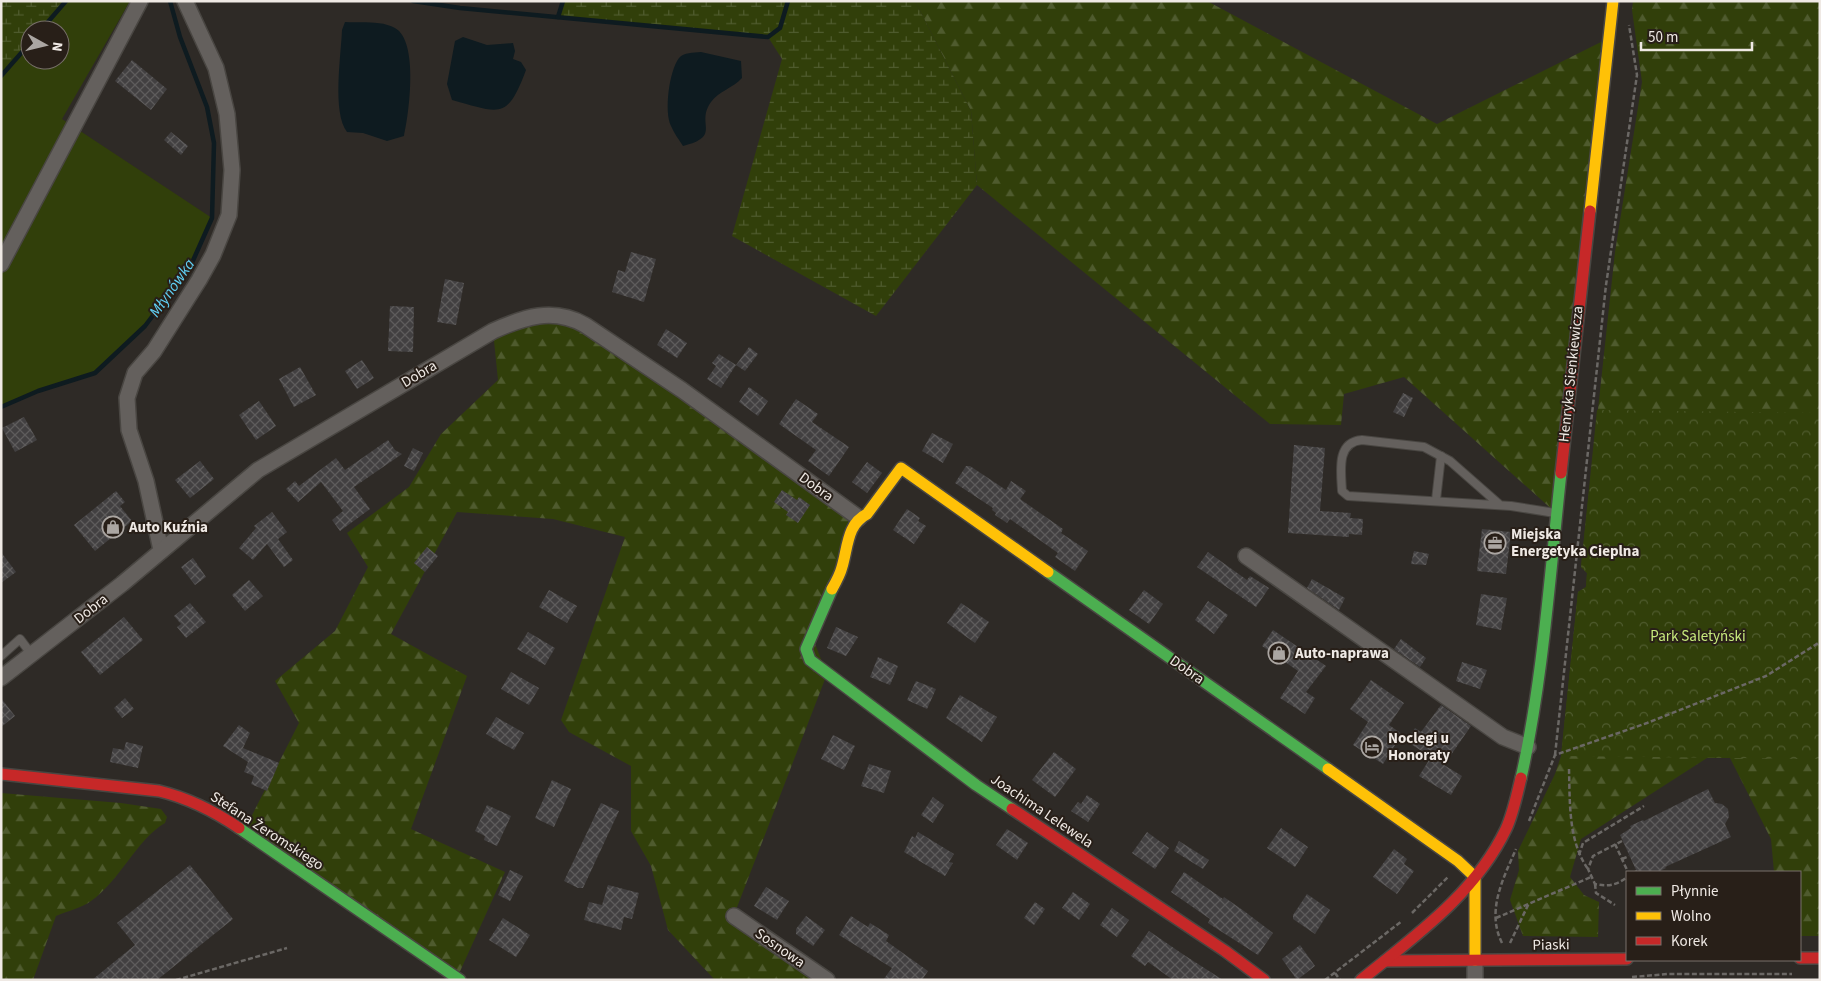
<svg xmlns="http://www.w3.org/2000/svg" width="1821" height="981" font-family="'Source Sans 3',sans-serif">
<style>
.grass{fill:#313f0a}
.forest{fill:url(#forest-firs)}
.wetland{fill:url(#wetland-marsh)}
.park{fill:url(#park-crowns)}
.water{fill:#0e1b20}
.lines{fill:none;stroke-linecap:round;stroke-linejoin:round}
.stream{stroke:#0e1b20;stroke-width:4.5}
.building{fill:url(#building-cross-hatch)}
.lane-casing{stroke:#494642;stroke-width:10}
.street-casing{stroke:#494642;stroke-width:18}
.fast-casing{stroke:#494642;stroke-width:14}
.slow-casing{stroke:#494642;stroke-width:14}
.jam-casing{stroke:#494642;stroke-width:14}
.path{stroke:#6b6865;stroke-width:2.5;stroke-dasharray:5 2.5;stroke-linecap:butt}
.lane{stroke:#64605d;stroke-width:8}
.street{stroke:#64605d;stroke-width:15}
.fast{stroke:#4caf50;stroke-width:11}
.slow{stroke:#ffc107;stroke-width:11}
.jam{stroke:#c62828;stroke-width:11}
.labels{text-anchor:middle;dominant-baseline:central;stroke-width:4;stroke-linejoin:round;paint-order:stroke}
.street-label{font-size:15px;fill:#efe9e4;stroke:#281f18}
.poi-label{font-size:15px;font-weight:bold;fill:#efe9e4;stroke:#281f18;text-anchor:start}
.park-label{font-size:15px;fill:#c6e97c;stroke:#281f18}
.water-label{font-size:16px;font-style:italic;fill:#60cff4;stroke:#281f18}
</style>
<defs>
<pattern id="forest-firs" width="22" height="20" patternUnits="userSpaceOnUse" patternTransform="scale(1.25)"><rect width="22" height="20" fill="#313f0a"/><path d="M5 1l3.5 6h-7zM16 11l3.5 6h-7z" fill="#4f5b2e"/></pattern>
<pattern id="wetland-marsh" width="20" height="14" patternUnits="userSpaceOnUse" patternTransform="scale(1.25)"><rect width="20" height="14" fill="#313f0a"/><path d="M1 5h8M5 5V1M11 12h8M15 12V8" fill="none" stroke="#4f5b2e"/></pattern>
<pattern id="park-crowns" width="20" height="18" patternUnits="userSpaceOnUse" patternTransform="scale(1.25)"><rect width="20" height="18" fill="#313f0a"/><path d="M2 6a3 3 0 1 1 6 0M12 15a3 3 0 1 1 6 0" fill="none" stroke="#4f5b2e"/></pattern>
<pattern id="building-cross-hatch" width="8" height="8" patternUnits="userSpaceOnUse" patternTransform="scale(1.25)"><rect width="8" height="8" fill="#424041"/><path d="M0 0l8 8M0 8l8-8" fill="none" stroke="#5e5c5c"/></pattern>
</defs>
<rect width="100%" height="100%" fill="#2e2a26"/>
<polygon class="grass" points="66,1 130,1 62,119 212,218 191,265 145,326 95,373 38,391 1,407 1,76 30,43 30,60 60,60 60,30 41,30"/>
<g class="forest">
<polygon points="915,1 1207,1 1437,124 1609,38 1556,513 1404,377 1344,394 1341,425 1270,424 977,185 971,111"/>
<polygon points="1633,1 1820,1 1820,936 1800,936 1800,872 1774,872 1771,839 1730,758 1707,758 1581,839 1570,877 1584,895 1599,902 1598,937 1523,936 1510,900 1519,870 1518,851 1555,774 1561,756 1578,592 1586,587 1587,573 1581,567 1615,252 1642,82 1632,10"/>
<polygon points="557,315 859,518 811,634 827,674 734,915 816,980 715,980 668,930 651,866 631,831 631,766 569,732 561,720 625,537 553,519 457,512 391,634 467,676 411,829 505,872 457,978 244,831 299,723 275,681 335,631 368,567 347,533 409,487 441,434 498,380 493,331"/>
<path d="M1 793 121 803 161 809 167 817 165 823C137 839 119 882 91 901 82 908 67 911 56 916L33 980H1Z"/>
</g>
<g class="wetland">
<polygon points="1,1 66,1 41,30 30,30 30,43 1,76"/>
<polygon points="563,1 915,1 971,111 977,185 876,316 732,236 782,59 768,37 558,17"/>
</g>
<polygon class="park" points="1597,410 1820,413 1820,759 1561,756 1578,592 1586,587 1587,573 1581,567"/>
<g class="water">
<path d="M345 22C360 23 381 20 395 28 419 41 409 114 404 136L387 141 363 133 347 132C332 112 341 56 342 30Z"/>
<path d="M463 37 487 45 513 43 515 51 513 59 521 62 526 70C507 121 500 113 452 100L447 84 455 41Z"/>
<path d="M701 52 741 61 742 78C733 88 719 91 711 102 695 124 723 136 683 146 679 140 674 133 671 126 664 112 669 71 679 58 684 52 693 53 701 52Z"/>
</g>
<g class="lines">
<g class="stream">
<polyline points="413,1 460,8 768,37 780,28 788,1"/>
<polyline points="558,17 563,1"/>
<polyline points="41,30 66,1"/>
<polyline points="1,76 30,43"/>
<polyline points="1,407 38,391 95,373 145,326 191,265 212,218 214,143 207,107 180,37 170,1"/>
</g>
</g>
<g class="building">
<polygon points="132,60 167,89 151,110 115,81"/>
<polygon points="171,132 188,146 181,155 164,140"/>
<polygon points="631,252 656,259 644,302 612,292 618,270 625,272"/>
<polygon points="445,279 464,283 456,325 437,322"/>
<polygon points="390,306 414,307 413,352 388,351"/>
<polygon points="666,329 687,343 677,358 657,345"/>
<polygon points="749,347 758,354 745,371 736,365"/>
<polygon points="719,354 736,365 721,388 707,379 716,366 712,363"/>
<polygon points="362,360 374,378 357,389 345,371"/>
<polygon points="300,367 316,395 294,407 279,379"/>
<polygon points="749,387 768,401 758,416 739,402"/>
<polygon points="1403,393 1413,398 1404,417 1393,412"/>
<polygon points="796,399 818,414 812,422 849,447 829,476 808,461 816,450 779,424"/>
<polygon points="259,401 276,426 256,440 239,415"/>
<polygon points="24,417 37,440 15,452 2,428"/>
<polygon points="932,433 953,444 943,463 922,451"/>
<polygon points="388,440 395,450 402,454 354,487 370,509 340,531 332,520 343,511 321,482 298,502 286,489 295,481 299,486 336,458 345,470"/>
<polygon points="1294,445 1325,448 1320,511 1351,513 1350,518 1363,519 1362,535 1349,534 1349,537 1288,533"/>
<polygon points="413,448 423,453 414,471 404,466"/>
<polygon points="200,461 214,479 190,498 175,480"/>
<polygon points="867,462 882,473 867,493 852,482"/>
<polygon points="966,466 970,466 1006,490 1011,481 1026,491 1020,499 1063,529 1061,533 1088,551 1075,571 1055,557 1058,553 1010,519 1007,523 995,515 996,513 992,510 993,508 955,483"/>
<polygon points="782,490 797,500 799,497 810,505 798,523 786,515 788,512 774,502"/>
<polygon points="116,491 125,502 120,506 132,521 95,551 74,525"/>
<polygon points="907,509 920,518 918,521 926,526 914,544 893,530"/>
<polygon points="272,512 287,532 278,539 293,560 284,567 267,544 253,560 239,548 256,528 254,526"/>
<polygon points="1482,529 1511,532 1506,574 1477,571"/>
<polygon points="427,547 438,556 425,572 414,563"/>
<polygon points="1414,551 1429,554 1426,565 1411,564"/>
<polygon points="1,552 16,572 1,583"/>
<polygon points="1208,552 1247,580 1250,576 1269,588 1256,607 1197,567"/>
<polygon points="193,558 206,577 195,585 181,567"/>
<polygon points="1312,579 1345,598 1339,610 1307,588"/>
<polygon points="249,580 263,596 245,611 232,595"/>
<polygon points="549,590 577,606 567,623 539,607"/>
<polygon points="1144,590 1163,604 1149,624 1129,610"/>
<polygon points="1481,594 1507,598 1501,630 1476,625"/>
<polygon points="1208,601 1228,615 1214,634 1195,620"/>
<polygon points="190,603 206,622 186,638 177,627 181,624 174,616"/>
<polygon points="961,603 989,622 975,643 947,623"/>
<polygon points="124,617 143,640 100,675 81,652"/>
<polygon points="836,627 858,637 846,656 827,648"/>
<polygon points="1273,630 1326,666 1306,692 1315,698 1305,714 1280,698 1298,671 1262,646"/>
<polygon points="528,632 555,648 545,665 517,649"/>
<polygon points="1401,639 1426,658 1420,667 1394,649"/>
<polygon points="878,657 898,666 890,685 870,677"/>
<polygon points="1462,662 1487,670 1480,689 1456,681"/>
<polygon points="511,672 539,688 529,705 501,689"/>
<polygon points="1371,680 1404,703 1389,725 1402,734 1383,764 1353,745 1368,722 1350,709"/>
<polygon points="916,681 936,689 927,709 907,700"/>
<polygon points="960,695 997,717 982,742 946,718"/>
<polygon points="1,698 15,716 1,727"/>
<polygon points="125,698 134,709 122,718 114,708"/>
<polygon points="1441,705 1471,726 1444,765 1462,776 1451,795 1419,776 1431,757 1406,741 1415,728 1421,732"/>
<polygon points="496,717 524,733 514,750 486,734"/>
<polygon points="239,725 250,733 243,748 279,763 267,791 251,784 254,776 244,772 248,762 223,746"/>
<polygon points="833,735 855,746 844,770 821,759"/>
<polygon points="126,742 143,746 138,768 110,762 113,748 124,750"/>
<polygon points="1054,752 1076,769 1055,797 1032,780"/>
<polygon points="869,764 891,771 884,793 861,786"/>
<polygon points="552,780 571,789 554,827 535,818"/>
<polygon points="1708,789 1715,803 1722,804 1728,809 1729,817 1725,824 1731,837 1665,867 1666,868 1658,872 1637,872 1620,835 1631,828 1630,826 1643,820 1644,821"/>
<polygon points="1087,795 1100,804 1088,822 1071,811 1078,802 1081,804"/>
<polygon points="933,797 944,805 933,823 921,815"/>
<polygon points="601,803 619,811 583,888 578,888 564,881"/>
<polygon points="487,805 511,816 497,846 484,840 485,836 475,831"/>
<polygon points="1281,828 1308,847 1295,867 1267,848"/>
<polygon points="1007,829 1028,843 1017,860 996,845"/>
<polygon points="918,832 954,854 949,862 953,863 945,876 904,852 912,836 915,838"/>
<polygon points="1147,832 1169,848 1155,869 1132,853"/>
<polygon points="1179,841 1209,860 1203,869 1174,851"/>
<polygon points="1394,849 1407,859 1404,864 1414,871 1397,894 1373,877"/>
<polygon points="190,865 233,919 157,980 92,980 135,945 117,923"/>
<polygon points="510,870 523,876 510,901 498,895"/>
<polygon points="1184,872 1223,899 1224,897 1244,911 1273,933 1258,955 1208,923 1210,919 1171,892"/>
<polygon points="608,885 639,893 632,919 624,917 621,930 584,920 589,902 602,905"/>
<polygon points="766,887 789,901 777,920 754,906"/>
<polygon points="1073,892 1090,904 1079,920 1062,908"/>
<polygon points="1307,894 1330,910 1315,934 1293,919 1293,915"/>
<polygon points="1035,902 1045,909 1034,925 1024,918"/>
<polygon points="1112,908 1129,920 1117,937 1100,925"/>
<polygon points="806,916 825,930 813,946 796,934 796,929"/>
<polygon points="851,916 868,927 870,923 889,935 886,941 928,971 922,980 883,980 892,968 839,935"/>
<polygon points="503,918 530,935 516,957 489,940"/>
<polygon points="1149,931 1184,955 1223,980 1173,980 1148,962 1145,966 1131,956"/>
<polygon points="1300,945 1315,966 1297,980 1282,959"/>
</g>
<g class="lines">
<g class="lane-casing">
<g id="lane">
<polyline points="1436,500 1441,456"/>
<path d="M1500 505 1450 461 1424 447 1362 440C1336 442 1341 471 1342 491L1348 496 1511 506 1555 513"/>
<polyline points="1,656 20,639 32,655"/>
</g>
</g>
<g class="street-casing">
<g id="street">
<polyline points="1,264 140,1"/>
<polyline points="161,550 146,481 129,430 127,398 135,373 154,351 199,280 213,255 229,215 232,170 227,114 216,68 185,1"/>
<polyline points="1246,556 1503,737 1528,747"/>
<path d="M1 678 122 584 258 470 493 331C524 317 553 307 585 325L682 390 859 518"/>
<polyline points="734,916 827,980"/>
<polyline points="1475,980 1475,960"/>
</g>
</g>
<g class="fast-casing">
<g id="fast">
<polyline points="1048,572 1328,769"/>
<polyline points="832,589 806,649 810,660 976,785 1012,809"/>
<path d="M1521 778C1543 680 1550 573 1561 473"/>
<polyline points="239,828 460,980"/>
</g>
</g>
<g class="slow-casing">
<g id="slow">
<polyline points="1590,211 1613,1"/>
<path d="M832 589C836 582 840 575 842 567 848 547 847 524 867 514L901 468 1048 572"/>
<polyline points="1328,769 1458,861 1475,877"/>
<polyline points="1475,877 1475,960"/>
</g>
</g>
<g class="jam-casing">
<g id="jam">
<polyline points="1561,473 1590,211"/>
<path d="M1 774 159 791C188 798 214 811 239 828"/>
<polyline points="1012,809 1225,951 1264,980"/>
<polyline points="1800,958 1820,958"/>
<polyline points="1385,961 1627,959"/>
<path d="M1361 980C1415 936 1475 894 1506 829 1513 814 1517 794 1521 778"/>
</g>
</g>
<g class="path">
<polyline points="1555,755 1606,285 1637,75 1629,25"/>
<path d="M1569 769C1570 802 1568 841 1588 869"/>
<polyline points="1529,821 1555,755 1647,723 1766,676 1820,642"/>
<path d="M1622 841 1593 856 1588 869 1595 884C1608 887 1617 885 1627 877"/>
<polyline points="1615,844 1628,872"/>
<polyline points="1579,855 1583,843 1644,806"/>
<polyline points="1622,859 1629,856"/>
<polyline points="1635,872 1637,871"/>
<polyline points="1595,884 1596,893 1615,905"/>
<polyline points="1412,913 1448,877"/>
<polyline points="1496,918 1591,877"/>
<path d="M1502 943C1486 911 1503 879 1516 849"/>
<polyline points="1510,943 1529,903"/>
<polyline points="1335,973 1340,980"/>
<polyline points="1632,977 1668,974 1792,974"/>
<polyline points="147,979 148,980"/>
<polyline points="176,980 287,948"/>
<polyline points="1325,980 1402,921"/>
</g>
<use href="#lane" class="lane"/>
<use href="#street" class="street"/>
<use href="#fast" class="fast"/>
<use href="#slow" class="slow"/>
<use href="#jam" class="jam"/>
</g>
<defs>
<g id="shop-ring" transform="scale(1.125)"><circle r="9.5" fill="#281f18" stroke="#aba6a2" stroke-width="1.5"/><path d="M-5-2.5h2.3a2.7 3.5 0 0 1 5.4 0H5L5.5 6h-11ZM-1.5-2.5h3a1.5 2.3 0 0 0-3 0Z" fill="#aba6a2"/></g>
<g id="office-ring" transform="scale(1.125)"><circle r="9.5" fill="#281f18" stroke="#aba6a2" stroke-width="1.5"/><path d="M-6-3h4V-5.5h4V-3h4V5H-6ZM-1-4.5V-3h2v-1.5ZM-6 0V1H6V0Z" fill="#aba6a2"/></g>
<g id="hotel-ring" transform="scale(1.125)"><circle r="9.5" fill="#281f18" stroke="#aba6a2" stroke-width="1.5"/><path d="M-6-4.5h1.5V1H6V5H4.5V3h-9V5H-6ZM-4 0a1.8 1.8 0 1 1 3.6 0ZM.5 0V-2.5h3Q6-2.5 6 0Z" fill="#aba6a2"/></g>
</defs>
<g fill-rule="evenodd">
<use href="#shop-ring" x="113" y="527"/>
<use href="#office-ring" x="1495" y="543"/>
<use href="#shop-ring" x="1279" y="653"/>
<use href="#hotel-ring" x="1372" y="747"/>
</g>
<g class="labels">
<g class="street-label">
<text transform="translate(419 374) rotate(-31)">Dobra</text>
<text transform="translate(1571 374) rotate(-84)">Henryka Sienkiewicza</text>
<text transform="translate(816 487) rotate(36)">Dobra</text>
<text transform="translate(91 609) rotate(-38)">Dobra</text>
<text transform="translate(1187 670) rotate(35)">Dobra</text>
<text transform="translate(1042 811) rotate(34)">Joachima Lelewela</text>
<text transform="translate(267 831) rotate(33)">Stefana Żeromskiego</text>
<text transform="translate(1551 945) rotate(-1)">Piaski</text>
<text transform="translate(780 948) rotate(35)">Sosnowa</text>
</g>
<g class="poi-label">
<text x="129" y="527">Auto Kuźnia</text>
<text x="1511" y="534">Miejska<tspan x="1511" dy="17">Energetyka Cieplna</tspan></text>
<text x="1295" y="653">Auto-naprawa</text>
<text x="1388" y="738">Noclegi u<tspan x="1388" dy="17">Honoraty</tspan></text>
</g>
<g class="park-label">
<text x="1698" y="636">Park Saletyński</text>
</g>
<g class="water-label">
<text transform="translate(172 288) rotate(-55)">Młynówka</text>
</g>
</g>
<rect width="1821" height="981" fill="none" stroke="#efe9e4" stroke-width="5"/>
<rect x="1626" y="871" width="175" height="90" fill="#281f18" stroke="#78706a"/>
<rect x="1636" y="887" width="25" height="8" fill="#4caf50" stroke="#78706a"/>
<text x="1671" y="896" font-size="15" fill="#efe9e4">Płynnie</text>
<rect x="1636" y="912" width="25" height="8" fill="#ffc107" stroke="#78706a"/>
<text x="1671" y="921" font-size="15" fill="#efe9e4">Wolno</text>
<rect x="1636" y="937" width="25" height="8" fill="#c62828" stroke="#78706a"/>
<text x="1671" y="946" font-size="15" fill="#efe9e4">Korek</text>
<g transform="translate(45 45) rotate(98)"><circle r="24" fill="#281f18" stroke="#78706a"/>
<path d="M0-4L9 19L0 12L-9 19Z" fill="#aba6a2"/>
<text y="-8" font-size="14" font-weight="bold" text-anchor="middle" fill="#efe9e4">N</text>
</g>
<path d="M1641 42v8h111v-8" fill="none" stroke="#efe9e4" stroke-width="2.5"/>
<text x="1648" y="42" font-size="15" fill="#efe9e4" stroke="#281f18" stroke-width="4" paint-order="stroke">50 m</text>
</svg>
